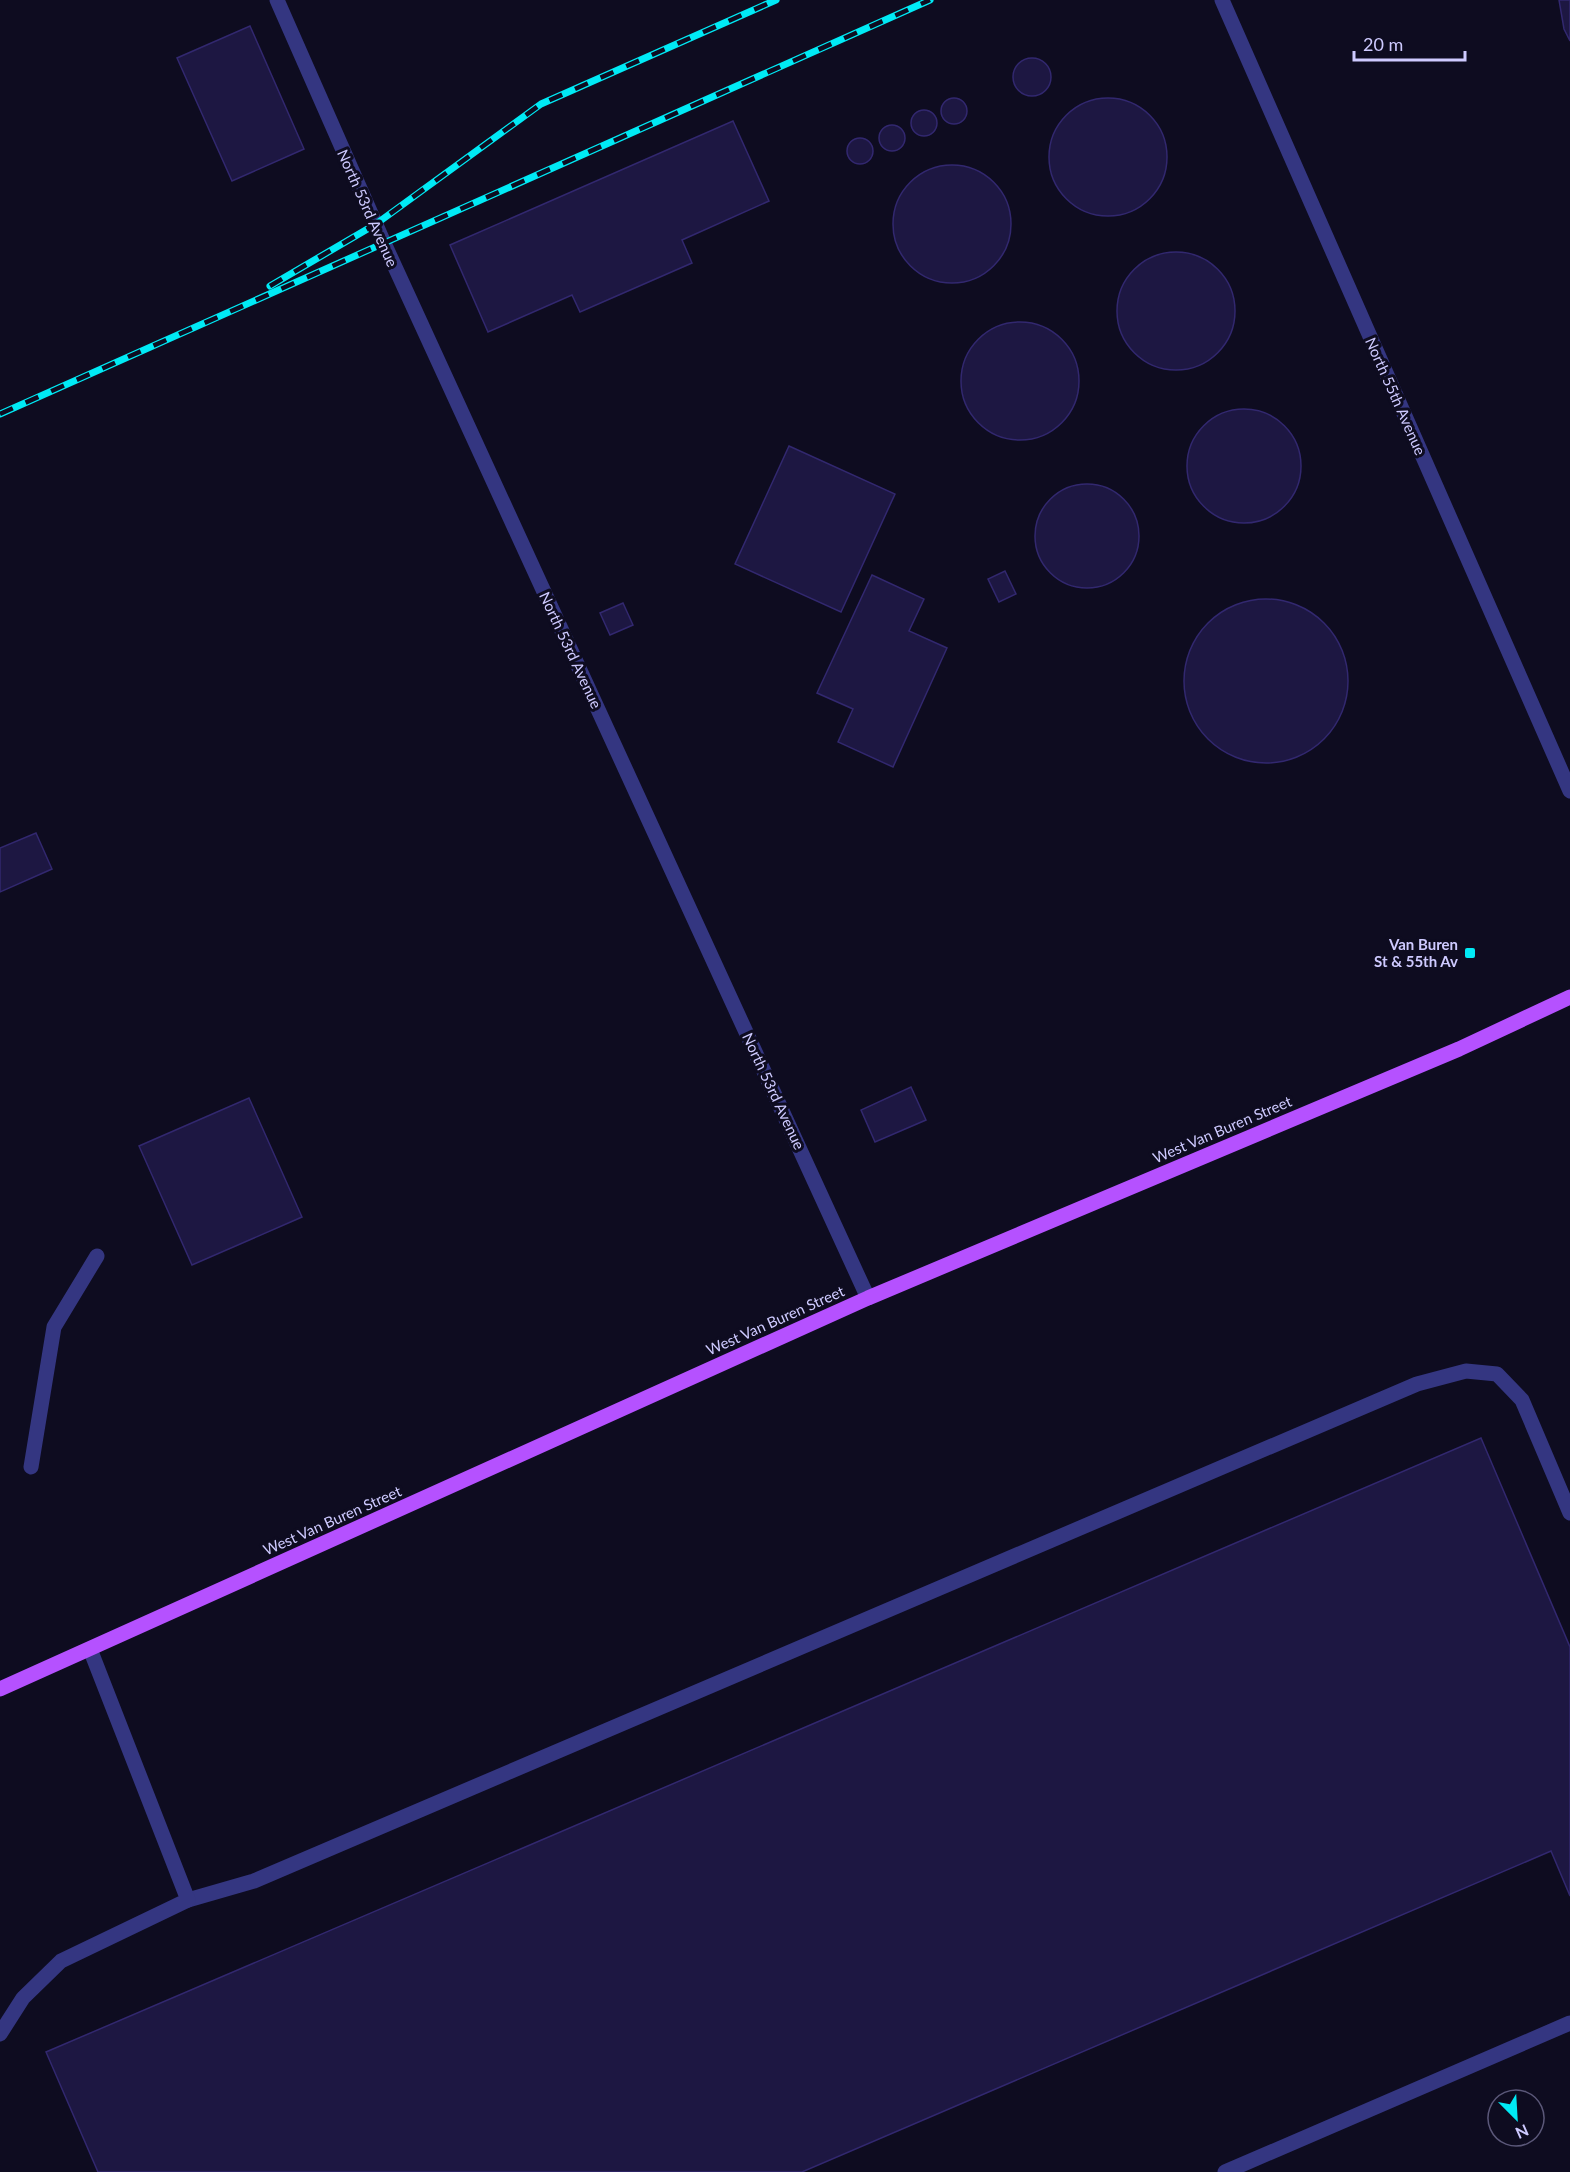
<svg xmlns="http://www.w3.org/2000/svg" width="1570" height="2172" font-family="Lato,sans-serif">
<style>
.building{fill:#1d1742;stroke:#32286f;stroke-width:1.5}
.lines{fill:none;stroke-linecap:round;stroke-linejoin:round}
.lane{stroke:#343681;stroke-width:15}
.street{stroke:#343681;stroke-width:15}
.primary{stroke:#b551ff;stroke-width:15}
.rail-casing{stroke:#00eaf5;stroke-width:7}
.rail{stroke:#0e0c20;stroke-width:4.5;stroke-dasharray:14;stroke-linecap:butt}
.poi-dot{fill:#00eaf5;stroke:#0e0c20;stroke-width:2}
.labels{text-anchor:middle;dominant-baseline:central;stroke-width:6;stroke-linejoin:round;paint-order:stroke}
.street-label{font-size:15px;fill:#cecaff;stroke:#0e0c20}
.poi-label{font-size:15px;font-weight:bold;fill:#cecaff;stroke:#0e0c20;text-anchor:end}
</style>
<rect width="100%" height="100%" fill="#0e0c20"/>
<g class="building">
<polygon points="1559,0 1570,0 1570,41 1564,29"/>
<polygon points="250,26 304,149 232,181 177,58"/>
<circle cx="1032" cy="77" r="19"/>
<circle cx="1108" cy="157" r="59"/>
<circle cx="954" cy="111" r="13"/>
<circle cx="924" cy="123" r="13"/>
<polygon points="733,121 769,201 682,240 692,263 580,312 572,295 488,332 450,245"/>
<circle cx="892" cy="138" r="13"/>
<circle cx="860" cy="151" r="13"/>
<circle cx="952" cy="224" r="59"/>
<circle cx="1176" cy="311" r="59"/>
<circle cx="1020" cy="381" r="59"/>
<circle cx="1244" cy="466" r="57"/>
<polygon points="789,446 895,494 841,612 735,564"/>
<circle cx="1087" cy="536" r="52"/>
<polygon points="1005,571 1016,594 999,602 988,579"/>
<polygon points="872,575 924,599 909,631 947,648 893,767 838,742 853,709 817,693"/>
<circle cx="1266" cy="681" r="82"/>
<polygon points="623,603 633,625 610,635 600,613"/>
<polygon points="36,833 52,869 0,892 0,848"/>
<polygon points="911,1087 926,1120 875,1142 861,1110"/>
<polygon points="249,1098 302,1217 192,1265 139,1146"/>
<polygon points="1481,1438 1570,1647 1570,1896 1551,1851 802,2172 98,2172 46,2052"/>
</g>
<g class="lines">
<g class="lane">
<polyline points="31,1467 54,1327 97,1256"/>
<polyline points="188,1900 254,1881 1417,1384 1466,1371 1497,1374 1522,1400 1570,1513"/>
<polyline points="0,2034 23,1998 61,1961 188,1900 90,1649"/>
<polyline points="1225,2172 1570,2023"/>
</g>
<g class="street">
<polyline points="277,0 384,243 868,1298"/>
<polyline points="1222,0 1570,791"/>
</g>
<polyline class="primary" points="0,1689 868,1298 1459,1049 1570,997"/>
<g class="rail-casing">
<g id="rail">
<polyline points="270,286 376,224 541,104 776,0"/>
<polyline points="0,414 930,0"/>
</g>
</g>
<use href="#rail" class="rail"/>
</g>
<rect class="poi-dot" x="1464" y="947" width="12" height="12" rx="3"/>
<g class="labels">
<g class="street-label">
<text transform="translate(368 208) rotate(66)">North 53rd Avenue</text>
<text transform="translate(1396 396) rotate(66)">North 55th Avenue</text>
<text transform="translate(571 650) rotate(65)">North 53rd Avenue</text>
<text transform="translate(774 1091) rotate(65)">North 53rd Avenue</text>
<text transform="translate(1222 1129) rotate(-23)">West Van Buren Street</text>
<text transform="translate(775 1320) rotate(-24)">West Van Buren Street</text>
<text transform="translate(332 1520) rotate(-24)">West Van Buren Street</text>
</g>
<g class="poi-label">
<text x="1458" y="944">Van Buren<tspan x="1458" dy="17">St &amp; 55th Av</tspan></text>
</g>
</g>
<g transform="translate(1516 2118) rotate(156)"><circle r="28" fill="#0e0c20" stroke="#5b5879" stroke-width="1.5"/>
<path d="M0-4.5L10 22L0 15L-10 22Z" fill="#00eaf5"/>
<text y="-9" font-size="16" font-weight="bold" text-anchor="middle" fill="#cecaff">N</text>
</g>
<path d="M1354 51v9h111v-9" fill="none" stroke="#cecaff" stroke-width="3"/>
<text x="1363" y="51" font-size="18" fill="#cecaff" stroke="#0e0c20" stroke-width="4.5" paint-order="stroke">20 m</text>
</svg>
